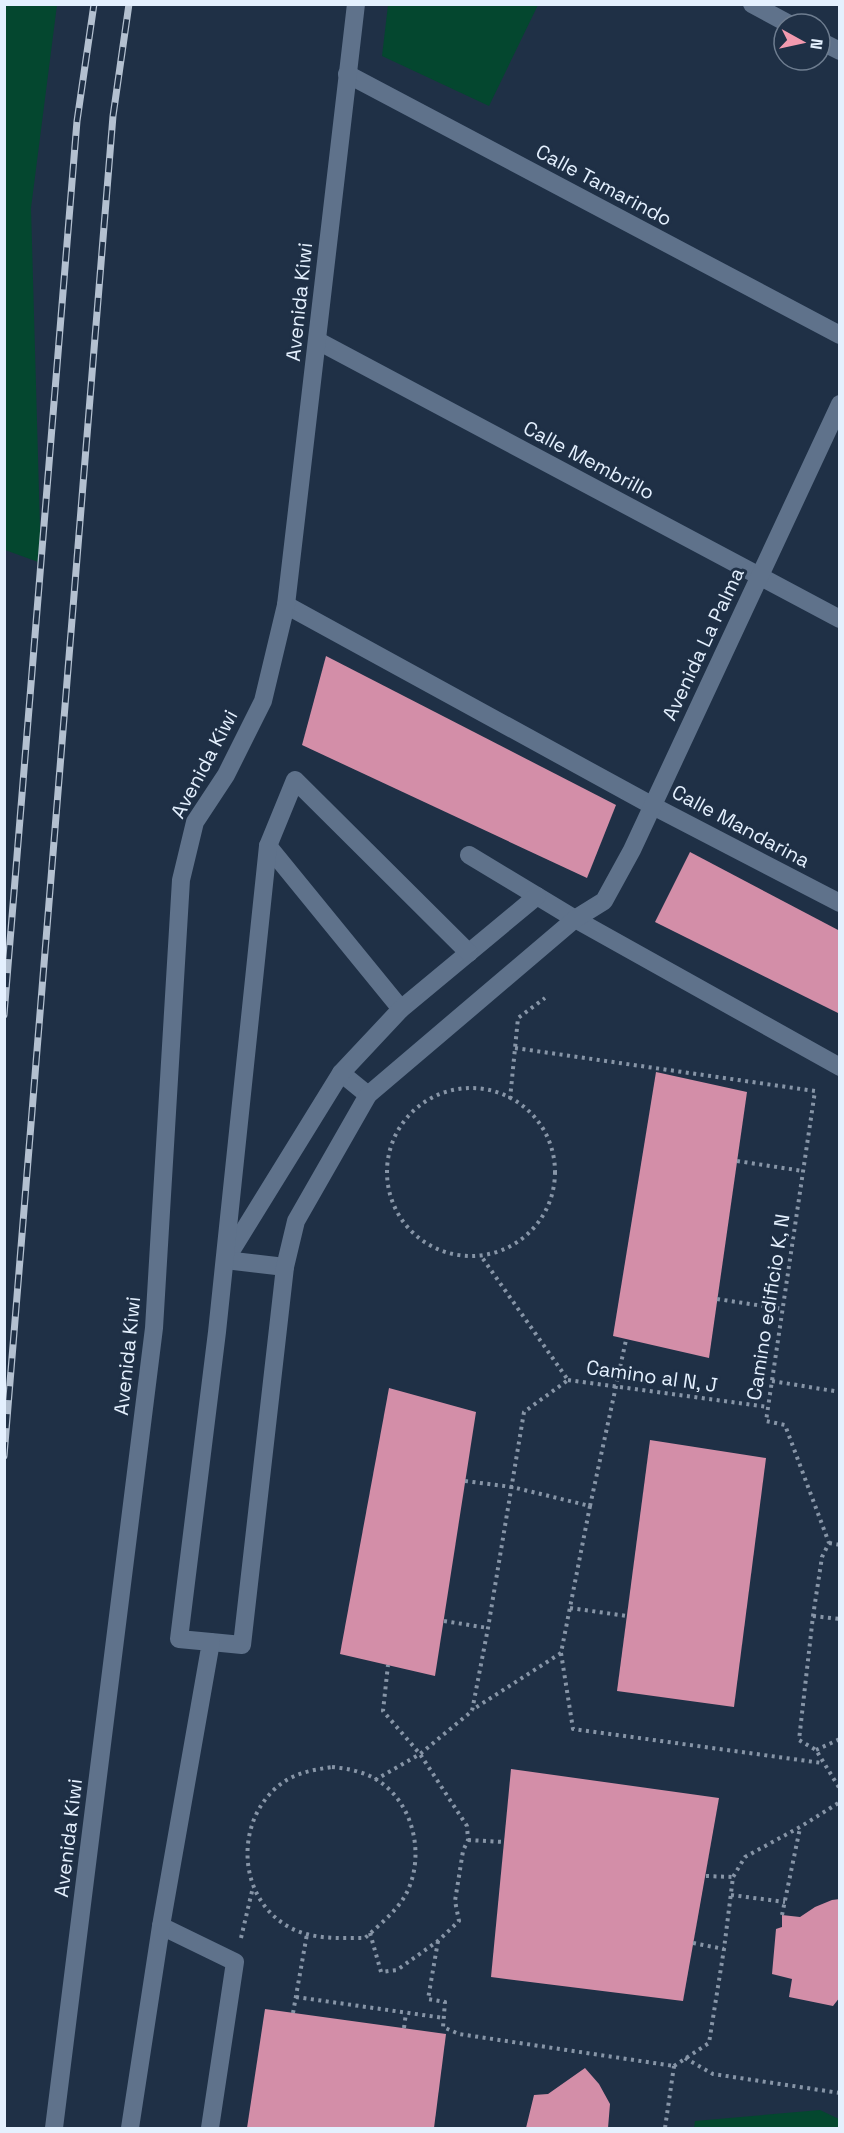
<svg xmlns="http://www.w3.org/2000/svg" width="844" height="2133" font-family="'Space Grotesk',sans-serif">
<style>
.green{fill:#04472f}
.building{fill:#d38ea8}
.lines{fill:none;stroke-linecap:round;stroke-linejoin:round}
.path{stroke:#8795a7;stroke-width:4;stroke-dasharray:3 4.5;stroke-linecap:butt}
.minor{stroke:#5f728b;stroke-width:18}
.rail-casing{stroke:#b3c0d0;stroke-width:7}
.rail{stroke:#1f3046;stroke-width:4.5;stroke-dasharray:14;stroke-linecap:butt}
.labels{text-anchor:middle;dominant-baseline:central;stroke-width:6;stroke-linejoin:round;paint-order:stroke}
.street-label{font-size:20px;fill:#e4f0fe;stroke:#1f3046}
</style>
<rect width="100%" height="100%" fill="#1f3046"/>
<g class="green">
<polygon points="5,4 57,5 31,208 41,563 5,550"/>
<polygon points="388,5 388,4 538,5 489,106 382,56"/>
<polygon points="820,2110 839,2119 839,2128 694,2128 695,2121"/>
</g>
<g class="building">
<polygon points="326,656 616,805 587,878 302,745"/>
<polygon points="690,852 840,931 840,1014 655,922"/>
<polygon points="656,1072 747,1092 709,1358 613,1336"/>
<polygon points="389,1388 476,1412 435,1676 340,1654"/>
<polygon points="650,1440 766,1458 734,1707 617,1691"/>
<polygon points="511,1769 719,1798 683,2001 491,1977"/>
<polygon points="840,1899 840,1997 833,2006 789,1997 792,1979 772,1974 776,1929 782,1927 782,1915 800,1917 815,1907 832,1900"/>
<polygon points="265,2009 446,2034 434,2128 247,2128"/>
<polygon points="585,2068 599,2084 610,2104 608,2128 526,2128 534,2095 548,2094"/>
</g>
<g class="lines">
<g class="path">
<polyline points="515,1048 815,1091 766,1421 785,1425 829,1543 822,1557 813,1616 799,1740 816,1750 840,1789"/>
<circle cx="471" cy="1172" r="84"/>
<polyline points="510,1099 518,1018 545,998"/>
<polyline points="737,1161 803,1171"/>
<polyline points="717,1299 783,1309"/>
<polyline points="568,1380 768,1407"/>
<polyline points="772,1381 840,1392"/>
<polyline points="465,1481 512,1487 590,1506 561,1653 472,1710"/>
<polyline points="590,1506 626,1340"/>
<polyline points="829,1543 840,1545"/>
<polyline points="570,1608 627,1616"/>
<polyline points="813,1616 840,1619"/>
<polyline points="444,1621 488,1628"/>
<polyline points="561,1653 573,1729 822,1763"/>
<polyline points="816,1750 840,1739"/>
<path d="M332 1767C341 1768 350 1769 359 1772 409 1786 429 1850 406 1894 397 1911 379 1925 365 1938 340 1938 312 1940 289 1927 238 1899 234 1824 277 1787 293 1773 312 1770 332 1767Z"/>
<polyline points="375,1780 420,1754 472,1711 488,1628 524,1412 568,1380 481,1256"/>
<polyline points="468,1840 504,1842"/>
<polyline points="706,1876 733,1877"/>
<polyline points="731,1895 785,1902"/>
<polyline points="782,1915 800,1828"/>
<polyline points="370,1933 381,1972 397,1970 438,1941 459,1921 455,1901 463,1851 468,1840 467,1826 420,1754 383,1711 388,1665"/>
<polyline points="241,1938 253,1887"/>
<polyline points="438,1941 428,1999 445,2002 443,2027 459,2034 674,2066"/>
<polyline points="693,1943 724,1949"/>
<polyline points="296,1997 444,2018"/>
<polyline points="293,2013 307,1934"/>
<polyline points="404,2028 406,2013"/>
<polyline points="685,2058 713,2074 840,2093"/>
<polyline points="674,2066 709,2043 724,1949 733,1877 745,1857 800,1827 840,1802"/>
<polyline points="665,2128 674,2066"/>
</g>
<g class="minor">
<polyline points="752,4 789,24"/>
<polyline points="820,41 840,51"/>
<polyline points="347,74 840,335"/>
<polyline points="318,341 840,619"/>
<polyline points="286,605 653,806 840,903"/>
<polyline points="268,846 401,1009"/>
<polyline points="469,855 575,919 840,1067"/>
<polyline points="341,1073 368,1095"/>
<polyline points="228,1256 341,1073 401,1009 537,896"/>
<polyline points="225,1260 285,1267"/>
<polyline points="211,1642 242,1645 285,1267 296,1221 368,1095 575,919 604,901 632,850 840,404"/>
<polyline points="161,1926 235,1962 210,2128"/>
<polyline points="54,2128 154,1328 181,880 195,822 226,775 263,701 286,605 356,4"/>
<polyline points="130,2128 161,1926 211,1642 179,1639 217,1332 268,846 295,780 469,953"/>
</g>
<g class="rail-casing">
<g id="rail">
<polyline points="4,1015 77,121 94,4"/>
<polyline points="4,1456 113,116 129,4"/>
</g>
</g>
<use href="#rail" class="rail"/>
</g>
<g class="labels">
<g class="street-label">
<text transform="translate(604 185) rotate(28)">Calle Tamarindo</text>
<text transform="translate(299 302) rotate(-84)">Avenida Kiwi</text>
<text transform="translate(589 460) rotate(28)">Calle Membrillo</text>
<text transform="translate(703 644) rotate(-65)">Avenida La Palma</text>
<text transform="translate(204 764) rotate(-62)">Avenida Kiwi</text>
<text transform="translate(741 826) rotate(28)">Calle Mandarina</text>
<text transform="translate(768 1307) rotate(-81)">Camino edificio K, N</text>
<text transform="translate(127 1356) rotate(-84)">Avenida Kiwi</text>
<text transform="translate(652 1376) rotate(8)">Camino al N, J</text>
<text transform="translate(68 1838) rotate(-83)">Avenida Kiwi</text>
</g>
</g>
<rect width="844" height="2133" fill="none" stroke="#e4f0fe" stroke-width="12"/>
<g transform="translate(802 42) rotate(98)"><circle r="28" fill="#1f3046" stroke="#6e7d90" stroke-width="1.5"/>
<path d="M0-4.5L10 22L0 15L-10 22Z" fill="#f29aaf"/>
<text y="-9" font-size="16" font-weight="bold" text-anchor="middle" fill="#e4f0fe">N</text>
</g>
</svg>
